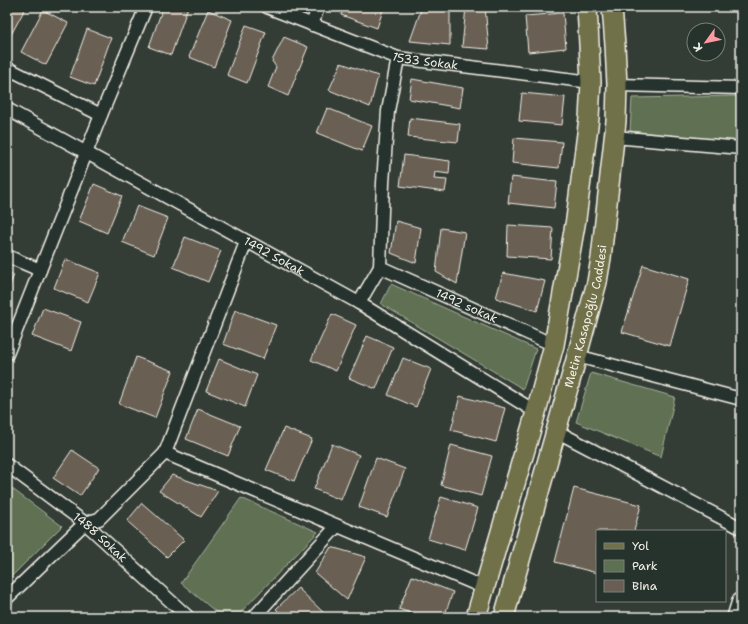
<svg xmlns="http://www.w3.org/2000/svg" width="748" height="624" font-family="'Shantell Sans',sans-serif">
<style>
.green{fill:#5e7052;stroke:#a9b09d}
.building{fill:#695e53;stroke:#f4f1e8}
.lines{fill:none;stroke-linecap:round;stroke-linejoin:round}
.street-casing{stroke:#f4f1e8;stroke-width:15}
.secondary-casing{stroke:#f4f1e8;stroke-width:20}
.primary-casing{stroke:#f4f1e8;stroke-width:22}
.street{stroke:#26332d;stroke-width:12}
.secondary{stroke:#26332d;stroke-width:17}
.primary{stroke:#70704a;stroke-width:19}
.labels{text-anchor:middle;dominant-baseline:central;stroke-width:4;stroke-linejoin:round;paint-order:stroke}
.street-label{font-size:12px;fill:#f4f1e8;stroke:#26332d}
</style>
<rect width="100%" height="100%" fill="#333c35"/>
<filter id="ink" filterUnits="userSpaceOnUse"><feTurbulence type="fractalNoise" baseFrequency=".025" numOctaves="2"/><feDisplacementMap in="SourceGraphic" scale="8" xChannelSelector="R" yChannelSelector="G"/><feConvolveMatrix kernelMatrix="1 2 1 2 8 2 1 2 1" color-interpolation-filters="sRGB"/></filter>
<g filter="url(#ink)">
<g class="green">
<polygon points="741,96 741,143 630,131 632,98"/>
<polygon points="391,284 536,349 523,389 381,304"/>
<polygon points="591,373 675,397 661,457 576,422"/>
<polygon points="7,485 62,526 7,581"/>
<polygon points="241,498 318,532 236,617 222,617 181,583"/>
</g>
<g class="building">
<polygon points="7,7 26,7 7,42"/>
<polygon points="163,7 188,7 171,55 149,47"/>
<polygon points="344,7 384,7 377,28 341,15"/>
<polygon points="422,7 450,7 450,45 410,41"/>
<polygon points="466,7 485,7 489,49 462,47"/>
<polygon points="43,10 68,23 46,65 21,52"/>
<polygon points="208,10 232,20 214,67 189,57"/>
<polygon points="563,13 566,48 528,52 525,16"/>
<polygon points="246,25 266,32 247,83 227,75"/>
<polygon points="87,29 111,38 94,86 70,77"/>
<polygon points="284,37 308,47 288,96 268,87 276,67 272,61"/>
<polygon points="341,63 378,76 370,107 329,90"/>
<polygon points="412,79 463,88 460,108 409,99"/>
<polygon points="522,93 565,97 562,125 519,121"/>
<polygon points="327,108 372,126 362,151 317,133"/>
<polygon points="410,118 460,124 458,142 408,137"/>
<polygon points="514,138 562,142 559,168 512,163"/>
<polygon points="404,155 450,161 449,174 435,172 434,179 447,180 445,192 400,186"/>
<polygon points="511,177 557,182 554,208 508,203"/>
<polygon points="94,184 122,196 107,233 79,221"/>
<polygon points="137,206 168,218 154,255 122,242"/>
<polygon points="396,221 421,228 416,263 391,253"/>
<polygon points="508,225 553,228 551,259 507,256"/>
<polygon points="441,228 465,232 457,284 436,272"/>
<polygon points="185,237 221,251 208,282 173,267"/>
<polygon points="65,259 100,273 88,302 54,288"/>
<polygon points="643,265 689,279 670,346 622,332"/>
<polygon points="7,272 14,275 7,292"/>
<polygon points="503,273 545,281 537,311 496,298"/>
<polygon points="43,308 81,322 71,351 32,336"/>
<polygon points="235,310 276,325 263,359 223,344"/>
<polygon points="332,314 356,325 336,371 311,360"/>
<polygon points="367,336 393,347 376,389 349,378"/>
<polygon points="136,357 173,371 155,418 119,404"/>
<polygon points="403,358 431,369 416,407 388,395"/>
<polygon points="219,359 257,375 245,407 206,391"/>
<polygon points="460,396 505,408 496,442 451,430"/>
<polygon points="198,409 240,426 228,456 186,439"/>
<polygon points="284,428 312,439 294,481 266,470"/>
<polygon points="332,444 359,455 341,500 314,489"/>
<polygon points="451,445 492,456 481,496 441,485"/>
<polygon points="72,450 99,468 80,496 53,478"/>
<polygon points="376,458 405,469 387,517 359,507"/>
<polygon points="172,475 218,491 201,517 159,491"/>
<polygon points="574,488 641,505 634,531 597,531 597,573 555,562"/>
<polygon points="441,497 478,508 465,550 428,539"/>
<polygon points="142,503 184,540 167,557 127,521"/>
<polygon points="331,547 366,557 347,600 315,573"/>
<polygon points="412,576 453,592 444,617 421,617 399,609"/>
<polygon points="298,588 327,616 326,617 284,617 276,609"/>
</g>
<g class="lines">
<g class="street-casing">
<g id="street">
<path id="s1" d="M267 7 398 58 591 82"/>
<polyline points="312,25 318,7"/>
<polyline points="7,68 101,115"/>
<polyline points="617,85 741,88"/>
<path id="s2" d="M7 109 359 303 536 412"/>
<polyline points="614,137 741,148"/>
<polyline points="7,256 40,270"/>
<path id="s3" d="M380 267 554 345"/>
<polyline points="359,303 380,267 383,183 388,111 398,58"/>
<polyline points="7,354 101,115 146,7"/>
<polyline points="577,356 741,399"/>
<polyline points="556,431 741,528"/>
<polyline points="165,453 485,588"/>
<path id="s4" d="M7 465 85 523 188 617"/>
<polyline points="7,598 85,523 99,519 165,453 246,242"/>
<polyline points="254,617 337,526"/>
</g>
</g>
<g class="secondary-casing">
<polyline id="secondary" points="736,617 741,601"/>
</g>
<g class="primary-casing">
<g id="primary">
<polyline points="476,617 536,412 554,345 576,219 589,118 591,82 587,7"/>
<path id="s5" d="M504 617 577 356 597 282 601 258 616 121 617 85 615 45 612 7"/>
</g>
</g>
<use href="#street" class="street"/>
<use href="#secondary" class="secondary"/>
<use href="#primary" class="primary"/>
</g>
</g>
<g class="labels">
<g class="street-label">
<text stroke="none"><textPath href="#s1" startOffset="168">1533 Sokak</textPath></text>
<text stroke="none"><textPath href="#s2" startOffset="305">1492 Sokak</textPath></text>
<text stroke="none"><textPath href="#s3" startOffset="95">1492 sokak</textPath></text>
<text stroke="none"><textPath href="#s5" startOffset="312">Metin Kasapoğlu Caddesi</textPath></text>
<text stroke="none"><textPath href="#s4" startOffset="118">1488 Sokak</textPath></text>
</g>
</g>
<rect width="748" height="624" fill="none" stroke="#26332d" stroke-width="24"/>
<rect x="12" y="12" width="724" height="600" fill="none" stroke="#f4f1e8" stroke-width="1.5" filter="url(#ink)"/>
<rect x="596" y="530" width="130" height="72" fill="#26332d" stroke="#787f78"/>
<rect x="604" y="543" width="20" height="6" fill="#70704a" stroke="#787f78"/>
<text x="632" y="550" font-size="12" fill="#f4f1e8">Yol</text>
<rect x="604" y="560" width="20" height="12" fill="#5e7052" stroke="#787f78"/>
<text x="632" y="570" font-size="12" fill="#f4f1e8">Park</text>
<rect x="604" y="580" width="20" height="12" fill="#695e53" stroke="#787f78"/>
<text x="632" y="590" font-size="12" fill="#f4f1e8">Bina</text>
<g transform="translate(706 42) rotate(237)"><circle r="19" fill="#26332d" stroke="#787f78"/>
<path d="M0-3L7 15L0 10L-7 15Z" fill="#ff9aa2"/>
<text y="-6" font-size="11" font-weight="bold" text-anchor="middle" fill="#f4f1e8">K</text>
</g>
</svg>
